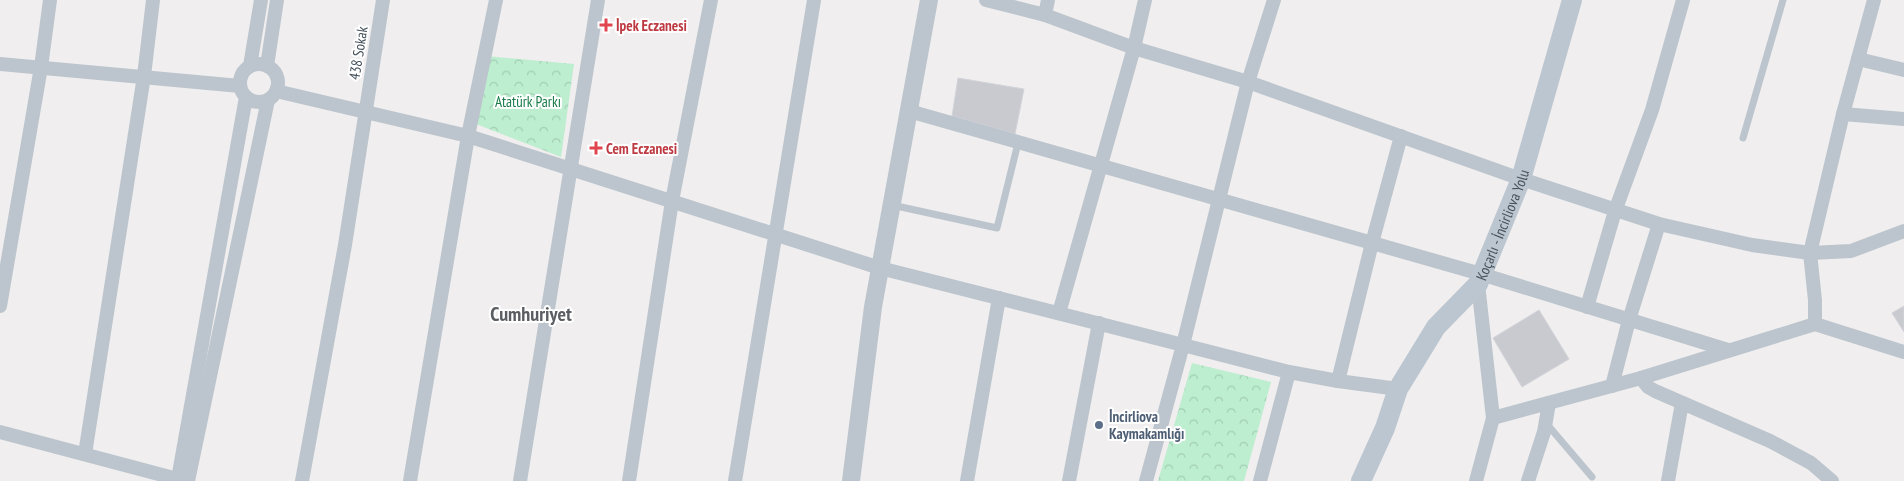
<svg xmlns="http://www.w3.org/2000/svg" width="1904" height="481" font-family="'PT Sans Narrow',sans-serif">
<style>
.park{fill:url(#park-crowns)}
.building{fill:#c8cad0;stroke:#d2d4d9}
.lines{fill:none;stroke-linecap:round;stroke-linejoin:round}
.service{stroke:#bcc5cd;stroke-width:7}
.minor{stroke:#bcc5cd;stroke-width:14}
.tertiary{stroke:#bcc5cd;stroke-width:18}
.secondary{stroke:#bcc6d1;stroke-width:20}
.health-dot{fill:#e0444e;stroke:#fff;stroke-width:2}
.service-dot{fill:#5c6f8a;stroke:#fff;stroke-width:2}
.labels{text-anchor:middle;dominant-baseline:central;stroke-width:4;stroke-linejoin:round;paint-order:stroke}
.health-label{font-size:15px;font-weight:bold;fill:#be3a42;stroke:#fff;text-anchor:start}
.street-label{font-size:15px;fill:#46515b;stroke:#fff}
.park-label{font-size:15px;fill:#197a48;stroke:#fff}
.service-label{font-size:15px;font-weight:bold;fill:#4e5e75;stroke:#fff;text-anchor:start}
.district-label{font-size:20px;font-weight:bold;fill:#5a5e63;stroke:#fff}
</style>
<defs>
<pattern id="park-crowns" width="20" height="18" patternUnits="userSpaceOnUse" patternTransform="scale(1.25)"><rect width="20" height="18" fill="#bceecf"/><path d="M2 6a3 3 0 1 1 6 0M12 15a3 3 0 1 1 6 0" fill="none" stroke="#a3ceb4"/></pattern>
</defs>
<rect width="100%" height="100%" fill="#f0eeee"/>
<g class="park">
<polygon points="486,56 574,64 561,157 471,122"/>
<polygon points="1192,363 1271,382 1244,481 1158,481"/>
</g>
<g class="building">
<polygon points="958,78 1024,89 1015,134 952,116"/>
<polygon points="1904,306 1904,332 1892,313"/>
<polygon points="1539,310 1569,359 1522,387 1493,338"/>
</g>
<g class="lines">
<g class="service">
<polyline points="1743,138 1783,0"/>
<polyline points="892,205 997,228 1018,143"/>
<polyline points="1546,423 1592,477"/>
</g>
<g class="minor">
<polyline points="986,0 1045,15 1134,48 1248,82 1521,179 1659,224 1752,245 1810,253 1851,251 1904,231"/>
<polyline points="1274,0 1248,82 1183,345 1289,372 1338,381 1398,389"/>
<polyline points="1045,15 1048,0"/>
<polyline points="1858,59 1904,70"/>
<circle cx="259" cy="83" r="19"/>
<polyline points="0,64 240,86"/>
<polyline points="250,66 261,0"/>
<polyline points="267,66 277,0"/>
<polyline points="276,91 468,136 880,268 1183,345 1146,481"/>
<polyline points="909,111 1481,274 1728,350"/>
<polyline points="1843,114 1904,119"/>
<polyline points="0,306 41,67 50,0"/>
<polyline points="1587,307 1615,211 1652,110 1683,0"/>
<polyline points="1059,313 1134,48 1145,0"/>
<polyline points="1815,324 1815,300 1810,253 1843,114 1874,0"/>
<polyline points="1641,378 1648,387 1655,391 1770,441 1811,463 1832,481"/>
<polyline points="1338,381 1372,243 1401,136"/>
<polyline points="1612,386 1629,320 1659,224"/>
<polyline points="1493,418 1641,378 1815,324 1904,352"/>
<polyline points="0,432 185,481"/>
<polyline points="85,454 144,76 153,0"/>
<polyline points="178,479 246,97"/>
<polyline points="188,481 268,100"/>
<polyline points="302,481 345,245 383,0"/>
<polyline points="410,481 468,136 496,0"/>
<polyline points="520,481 598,0"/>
<polyline points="629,481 672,201 711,0"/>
<polyline points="735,481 814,0"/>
<polyline points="967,481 999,298"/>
<polyline points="1069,481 1099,323"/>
<polyline points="1260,481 1289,372"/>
<polyline points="1476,481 1493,418 1478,284"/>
<polyline points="1528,481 1544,432 1549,403"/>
<polyline points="1668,481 1682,403"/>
</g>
<polyline class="tertiary" points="851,481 873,307 929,0"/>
<path class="secondary" id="s1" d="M1361 481 1385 428 1398 389 1436 327 1478 284 1521 179 1572 0"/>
</g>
<g class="health-dot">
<path d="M603.5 17.5h5v5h5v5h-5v5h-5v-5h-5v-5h5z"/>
<path d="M593.5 140.5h5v5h5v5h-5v5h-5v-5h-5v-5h5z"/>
</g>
<circle class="service-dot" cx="1099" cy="425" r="5"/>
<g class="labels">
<g class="health-label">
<text x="616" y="25">İpek Eczanesi</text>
<text x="606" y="148">Cem Eczanesi</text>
</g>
<g class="street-label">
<text transform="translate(358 53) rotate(-81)">438 Sokak</text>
<text stroke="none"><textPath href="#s1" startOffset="296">Koçarlı - İncirliova Yolu</textPath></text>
</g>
<g class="park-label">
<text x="528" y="101">Atatürk Parkı</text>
</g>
<g class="service-label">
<text x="1109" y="416">İncirliova<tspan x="1109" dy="17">Kaymakamlığı</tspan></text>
</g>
<g class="district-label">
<text x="531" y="314">Cumhuriyet</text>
</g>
</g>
</svg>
